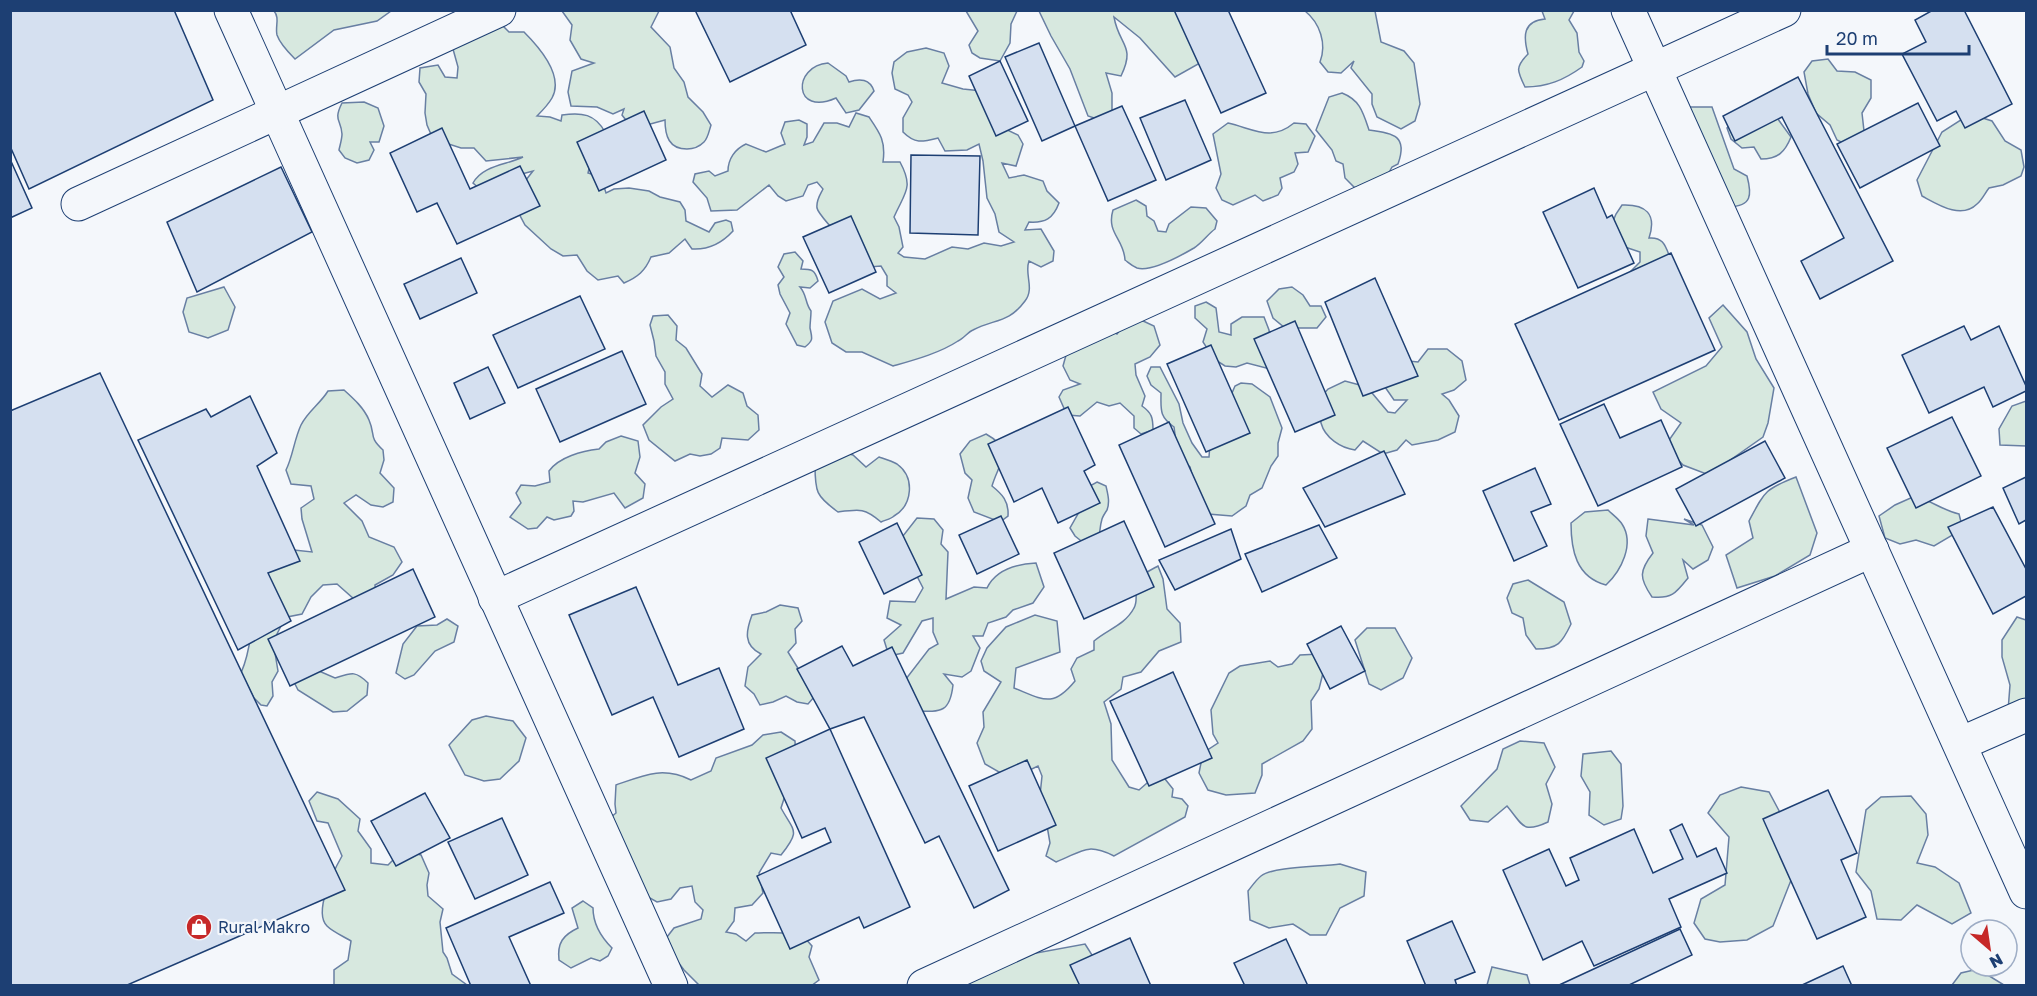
<svg xmlns="http://www.w3.org/2000/svg" width="2037" height="996" font-family="'Golos Text',sans-serif">
<style>
.green{fill:#d7e8df;stroke:#687fa3;stroke-width:1.5}
.building{fill:#d5e0f0;stroke:#1d3f73;stroke-width:1.5}
.lines{fill:none;stroke-linecap:round;stroke-linejoin:round}
.minor-casing{stroke:#1d3f73;stroke-width:35}
.minor{stroke:#f4f7fb;stroke-width:33}
.labels{text-anchor:middle;dominant-baseline:central;stroke-width:4.5;stroke-linejoin:round;paint-order:stroke}
.poi-label{font-size:16px;fill:#1d3f73;stroke:#f4f7fb;text-anchor:start}
</style>
<rect width="100%" height="100%" fill="#f4f7fb"/>
<g class="green">
<path d="M274 11H391L377 21 334 30 295 59C288 52 280 44 277 35 275 26 280 18 274 11Z"/>
<path d="M562 11H659L651 27 670 47 674 68 684 82 688 97 703 112 711 125C709 131 708 138 704 142 699 147 694 149 687 149 669 149 665 136 665 120L643 126 629 124 622 115 624 109 613 114 597 107 571 106 568 92 572 71 594 63 581 59 570 40 572 25Z"/>
<polygon points="966,11 1017,11 1011,24 1010,43 1000,61 980,58 972,53 969,45 978,31"/>
<path d="M1039 11H1192L1209 58 1175 77 1140 38 1114 17C1119 46 1136 45 1121 76L1106 73 1112 93V110L1103 121 1088 116 1070 69 1051 36Z"/>
<path d="M1305 11H1375L1381 42 1404 51 1414 63 1420 104 1415 121 1401 129 1377 117 1372 104V94L1351 68 1354 61 1341 73 1328 72 1320 62C1327 44 1320 23 1305 11Z"/>
<path d="M1542 11H1574L1569 20 1577 33 1579 52 1584 61 1582 67C1564 80 1547 87 1525 87 1517 71 1515 67 1528 54 1523 36 1523 21 1545 19Z"/>
<path d="M499 22 509 32H524C539 47 564 76 552 98 548 105 542 111 537 116L550 117 561 121 562 115C582 112 595 114 605 132L591 160 588 173 601 177 606 193 614 189 629 188 649 191 660 197 680 202 685 210 686 221 709 232 715 223 726 220 731 222 733 231C722 243 708 250 692 249L685 239 669 253 651 257C645 271 638 277 624 283L618 276 598 280 587 271 577 255 563 256 551 249 525 225 516 208 518 190 533 171 518 175 481 190 473 183C483 165 507 165 523 157L486 161 474 148H461L433 139 427 125 425 113 426 94 419 82 420 68 438 65 445 77 457 78 458 67 453 49Z"/>
<path d="M926 48 944 53 949 66 942 83 963 89 982 91 1003 128 1018 135 1023 144 1016 166 1002 163 1009 178 1024 175 1043 181 1047 191 1059 203C1053 219 1045 223 1029 222L1025 230 1041 229 1054 251 1053 261 1041 267 1029 261C1024 274 1035 288 1025 301 1009 323 994 319 973 330 968 332 964 338 958 341 940 353 914 360 893 366L862 352H846L832 343 825 322 833 301 862 289 880 299 896 293 887 286V276L881 266 869 267C860 257 819 218 817 208 816 200 820 195 823 189L817 182 808 185 803 196 786 201 778 196 769 185 737 210 711 211 707 198 693 182 695 174 709 171 715 176 728 171C728 159 735 149 746 144L766 152 785 144 781 133 785 122 799 120 807 124V137L804 145 813 142 824 123H837L849 127 856 113 869 117C880 133 886 141 883 162H900C914 188 905 192 894 217L899 227 903 247 898 253 904 257 925 259 952 247 968 249 984 243 1001 246 1014 242 999 232 995 214 987 198 983 161 979 144 967 150 945 151 938 138C922 142 915 144 903 132V118L912 102 908 95 895 89 892 73 894 62 907 52Z"/>
<polygon points="1828,59 1837,71 1855,72 1871,80 1871,98 1862,113 1864,131 1847,145 1837,140 1830,125 1816,113 1808,94 1804,72 1812,61"/>
<path d="M828 63 846 76 849 82C860 78 870 79 874 91L859 110 846 113 836 98C793 117 792 66 828 63Z"/>
<path d="M1342 93C1360 100 1363 112 1369 130 1394 133 1408 136 1398 164L1392 167 1386 178 1357 190 1345 178 1343 164 1336 161 1332 150 1316 130 1329 97Z"/>
<path d="M364 102 378 108 384 126 379 142H370L374 150 369 160 357 163 345 158 339 150C340 145 342 139 342 134 341 119 333 121 342 103Z"/>
<path d="M1687 107H1712L1734 169 1747 176C1752 195 1752 206 1729 207Z"/>
<path d="M1970 114 1992 121 2005 141 2021 150 2024 167 2021 176 2003 185 1989 188C1985 193 1982 200 1977 204 1961 220 1937 204 1922 196L1917 180 1942 132Z"/>
<path d="M1775 115 1791 137C1785 152 1778 159 1761 159L1754 147 1742 148 1731 139 1727 128 1738 118Z"/>
<path d="M1228 123C1254 129 1271 142 1294 123L1306 124 1315 136 1308 152 1295 153 1298 164 1294 172 1280 178 1282 188 1278 195 1263 201 1255 195 1233 205 1222 200 1216 188 1221 174 1213 134Z"/>
<path d="M1136 200 1146 206 1147 216 1154 221 1158 231 1166 232 1169 224 1191 207 1206 208 1217 221 1215 229C1208 234 1202 243 1194 248 1182 255 1151 272 1137 268 1132 266 1129 263 1125 260 1124 239 1106 233 1113 210Z"/>
<path d="M1622 205C1646 204 1657 214 1649 238 1662 237 1665 244 1669 255L1630 272 1640 262V252L1625 247 1611 226 1616 214Z"/>
<path d="M795 252 803 261 801 269C812 269 815 270 818 281L810 288 800 287C807 295 805 303 811 311 811 317 810 323 810 328 812 338 814 340 805 347L797 345 786 324 790 313 780 294 778 285 784 277 778 267 784 254Z"/>
<polygon points="224,287 235,307 228,330 208,338 189,332 183,312 187,298"/>
<polygon points="1292,287 1303,295 1310,306 1321,306 1326,317 1317,328 1285,328 1273,318 1267,301 1279,289"/>
<polygon points="1206,302 1216,308 1219,332 1231,335 1231,324 1242,317 1264,317 1269,330 1274,370 1247,363 1236,367 1225,366 1214,359 1203,342 1207,329 1195,318 1195,306"/>
<polygon points="1723,305 1747,332 1756,359 1774,388 1768,423 1763,437 1709,475 1683,465 1665,446 1681,423 1661,409 1653,392 1706,366 1722,347 1709,318"/>
<polygon points="668,315 677,326 676,340 686,348 702,374 700,386 712,397 728,385 743,393 747,406 758,415 759,430 748,440 722,438 720,448 711,454 700,456 690,454 675,461 649,440 643,425 661,407 673,399 665,384 665,372 656,356 654,341 650,325 653,316"/>
<path d="M1141 320 1154 326 1160 345 1150 357 1135 364 1136 375 1145 396 1142 406C1152 413 1153 418 1153 430L1141 434 1134 428V416L1120 403 1109 406 1097 402 1080 416 1067 415 1059 397 1063 390 1080 384 1070 380 1063 366 1068 348 1108 329 1117 334 1126 322Z"/>
<path d="M1428 349H1447L1462 361 1466 380 1454 390 1442 394 1449 400 1459 416 1455 432 1438 440 1412 445 1406 440 1397 450 1383 454 1363 441 1355 450C1341 448 1325 438 1321 423 1319 415 1320 406 1320 398L1328 389 1345 381 1367 387 1388 412 1395 413 1407 400H1394L1385 387 1390 359 1418 362Z"/>
<path d="M1151 367H1160L1179 404 1183 423 1192 443 1202 457H1209L1210 444 1235 386 1241 383 1252 384 1270 397 1282 428 1278 443V456L1271 466 1262 488 1250 495 1246 506 1232 516 1208 514 1194 483 1190 467 1178 457 1174 427C1159 416 1161 410 1161 393L1151 385 1147 376Z"/>
<path d="M344 390C354 399 364 408 369 420 376 436 368 436 383 450L384 460 380 473 394 488 393 502 383 507 371 505 356 495 344 503 362 521 369 537 394 547 402 562 393 575 375 585 376 599 363 607 337 584 323 585 311 597 302 614 277 619 282 624 277 634 275 653 278 671 272 682 273 696 267 706 261 705 254 698 241 673C254 643 252 608 254 575L294 550 312 552 302 519 301 508 314 499 311 486 291 484 286 470C293 456 294 440 301 425 308 411 320 404 328 391Z"/>
<polygon points="2026,401 2026,446 2000,445 1999,429 2012,406"/>
<path d="M986 434C1015 450 999 462 992 486 1002 494 1009 501 1008 516L1000 522 974 512 968 498 972 480 965 473 960 454 970 441Z"/>
<path d="M621 436 638 441 640 457 635 473 645 484 643 498 625 508 614 493 583 502 573 501 574 511 571 516 554 520 547 517 537 528 528 529 510 517 521 503 516 493 521 485 535 486 550 482 549 471C559 457 582 451 599 449L606 442Z"/>
<path d="M835 450 853 455 866 467 879 457C885 459 892 461 897 464 915 477 913 505 894 516 891 519 885 520 881 522 865 508 860 509 838 512 816 496 815 492 815 465Z"/>
<path d="M1796 477 1817 533 1810 555 1775 576 1737 588 1726 555 1753 538 1749 521C1765 491 1765 489 1796 477Z"/>
<path d="M1097 482 1106 486C1108 495 1110 502 1107 510 1105 513 1103 516 1102 519 1097 536 1105 536 1085 544L1075 536 1070 528 1083 505 1088 487Z"/>
<path d="M1915 496C1932 501 1942 510 1959 514L1962 526 1951 536 1934 546 1916 540 1900 544 1885 538 1879 516 1895 505Z"/>
<path d="M1608 510C1612 514 1619 519 1622 524 1635 544 1621 571 1606 585 1576 577 1571 550 1571 523L1585 512Z"/>
<path d="M917 518 934 519 943 530 941 544 948 552 946 599 974 587 987 588C996 569 1016 564 1036 563L1044 587 1033 603 1013 610 1006 617 988 623 983 636H973L980 648 971 671 962 677 944 674 953 685C950 712 942 712 916 711L899 688 929 649 938 644 933 632V618L922 621 903 653 889 656 884 640 901 625 887 618 890 601 915 602 923 588 899 541Z"/>
<path d="M1648 519 1694 525 1684 519 1702 525 1713 547 1708 560 1693 569 1683 560 1688 578C1676 593 1672 599 1652 597 1639 578 1639 571 1653 553L1646 536Z"/>
<path d="M1158 566 1163 579 1167 609 1180 623 1181 642 1159 651 1141 672 1123 677 1121 689 1104 702 1111 724 1112 760 1129 787 1139 790 1154 777 1165 779 1173 789 1172 797 1182 799 1188 806 1185 817 1114 856C1086 842 1082 852 1056 862L1046 856 1050 843 1046 820 1039 805 1042 776 1038 766 1011 779 985 764 977 743 984 727 983 712 1001 682 984 671 981 661 987 648 1006 627 1035 615 1057 621 1060 652 1016 668 1014 688C1044 700 1053 708 1075 681L1071 669 1077 658 1094 650V641C1108 629 1125 625 1134 608 1137 603 1136 598 1136 593 1135 577 1145 573 1158 566Z"/>
<path d="M1528 580 1564 602 1571 624C1562 643 1558 649 1536 649L1526 635 1523 618 1512 613 1507 598 1513 584Z"/>
<path d="M780 605 798 608 802 621 795 629 796 643 788 652 815 696 808 704 797 702 786 696 773 702 760 705 754 694 745 686 748 667 761 654C743 645 746 631 752 615L766 612Z"/>
<polygon points="2017,617 2026,620 2026,729 2008,711 2010,685 2002,657 2002,640"/>
<polygon points="447,619 458,626 454,642 435,651 414,675 405,679 396,673 403,644 417,626 437,625"/>
<polygon points="1367,628 1395,628 1412,658 1403,678 1381,690 1369,684 1355,640"/>
<polygon points="1320,654 1325,665 1319,689 1311,701 1312,729 1303,741 1262,764 1262,775 1255,793 1226,795 1208,790 1199,773 1203,753 1218,743 1213,734 1211,710 1229,673 1240,666 1270,661 1278,667 1292,664 1300,655"/>
<path d="M312 668 335 678C351 673 355 670 368 683L367 695 347 711 333 712 298 690 291 676Z"/>
<polygon points="486,716 513,721 526,738 519,761 500,779 484,781 465,775 449,745 472,720"/>
<path d="M781 732 795 741 796 762 781 808C794 832 801 830 781 855L771 853 759 873 763 893 752 905 735 908 734 921 726 932 736 934 746 941 755 933C774 933 800 929 812 946L809 957 819 980 811 986 699 985 684 970 672 954 667 937 674 928 701 919 703 910 695 902 692 886 680 888 671 899 657 902 648 897 610 818 616 813 615 804 616 785C644 775 663 766 691 780L711 771 716 758 752 745 763 735Z"/>
<path d="M1520 741 1544 743 1555 767 1546 784 1552 804 1548 822C1522 834 1523 825 1507 806L1488 822 1470 820 1461 806 1497 769 1503 749Z"/>
<polygon points="1611,751 1621,764 1623,806 1621,819 1604,825 1589,815 1590,792 1581,776 1583,754"/>
<polygon points="1741,787 1769,792 1791,833 1797,865 1773,926 1747,940 1720,942 1705,939 1694,923 1701,899 1725,885 1729,837 1708,813 1720,795"/>
<path d="M317 792 338 799 360 819 358 831 371 849V863L388 865 403 850 421 855 429 873 427 885 428 896 443 909 440 922 443 952 447 958 452 974 467 985H334V970L348 960 351 941C343 936 333 932 327 926 313 912 334 870 342 856L328 823 317 821 309 801Z"/>
<polygon points="1911,796 1926,814 1928,835 1917,863 1935,867 1959,883 1971,913 1952,924 1917,905 1901,920 1877,919 1871,891 1856,872 1866,810 1881,797"/>
<path d="M1340 864 1366 872 1364 896 1340 908 1326 935H1310L1293 924 1269 928 1250 920 1248 891C1252 886 1256 880 1261 876 1274 866 1321 867 1340 864Z"/>
<path d="M583 901 593 908C593 923 601 937 612 948L608 956 600 961 591 958 571 968 559 960C557 943 563 935 578 928L572 908Z"/>
<polygon points="1085,944 1099,966 1078,985 962,986 1009,958"/>
<polygon points="1492,967 1527,975 1530,985 1487,985"/>
<polygon points="1978,969 2004,985 1952,985 1961,973"/>
</g>
<g class="building">
<polygon points="10,10 174,10 213,100 29,189 10,146"/>
<polygon points="695,10 790,10 806,45 730,82"/>
<polygon points="1174,10 1228,10 1266,93 1221,113"/>
<polygon points="1933,10 1964,10 2012,104 1965,128 1956,111 1937,121 1902,54 1926,42 1915,20"/>
<polygon points="1039,43 1075,126 1042,141 1005,57"/>
<polygon points="1000,61 1028,121 996,136 969,76"/>
<polygon points="1798,77 1893,261 1820,299 1801,261 1844,238 1782,117 1735,141 1723,116"/>
<polygon points="1185,100 1211,160 1166,180 1140,118"/>
<polygon points="1918,103 1940,146 1860,188 1837,144"/>
<polygon points="1122,106 1156,180 1108,201 1075,126"/>
<polygon points="644,111 666,160 599,191 577,142"/>
<polygon points="442,128 470,189 520,166 540,206 457,244 437,203 417,212 390,153"/>
<polygon points="911,155 980,156 978,235 910,233"/>
<polygon points="10,159 32,208 10,218"/>
<polygon points="281,167 312,232 197,292 167,222"/>
<polygon points="1594,188 1607,218 1612,215 1634,263 1578,288 1543,212"/>
<polygon points="851,216 876,272 829,293 803,237"/>
<polygon points="1671,253 1715,350 1559,420 1515,324"/>
<polygon points="461,258 477,293 420,319 404,284"/>
<polygon points="1375,278 1418,376 1363,396 1325,302"/>
<polygon points="580,296 605,349 518,388 493,335"/>
<polygon points="1295,321 1335,415 1295,432 1254,339"/>
<polygon points="1964,326 1971,340 1999,326 2026,386 2026,391 1993,407 1984,387 1929,413 1902,355"/>
<polygon points="1211,345 1250,433 1206,452 1167,364"/>
<polygon points="622,351 646,404 560,442 536,389"/>
<polygon points="488,367 505,403 470,419 454,383"/>
<polygon points="100,373 345,890 125,986 10,986 10,411"/>
<polygon points="250,396 277,453 257,466 300,561 268,573 291,621 238,650 138,440 206,409 211,417"/>
<polygon points="1604,404 1620,438 1661,420 1682,467 1598,506 1560,424"/>
<polygon points="1068,407 1095,465 1084,471 1100,503 1058,523 1042,488 1014,502 988,444"/>
<polygon points="1952,417 1981,476 1916,508 1887,448"/>
<polygon points="1169,422 1215,524 1165,547 1119,445"/>
<polygon points="1765,441 1785,478 1696,526 1676,489"/>
<polygon points="1384,451 1405,494 1325,527 1303,488"/>
<polygon points="1535,468 1551,504 1531,512 1547,546 1514,561 1483,491"/>
<polygon points="2026,477 2026,520 2019,524 2003,488"/>
<polygon points="1993,507 2026,569 2026,596 1993,614 1948,527"/>
<polygon points="1001,516 1019,554 977,574 959,535"/>
<polygon points="1124,521 1154,587 1084,619 1054,553"/>
<polygon points="897,523 922,575 884,594 859,542"/>
<polygon points="1319,525 1337,558 1262,592 1245,554"/>
<polygon points="1231,529 1241,559 1175,590 1159,560"/>
<polygon points="413,569 435,617 290,686 268,639"/>
<polygon points="636,587 678,685 719,668 744,729 679,757 653,697 612,715 569,615"/>
<polygon points="1341,626 1365,671 1330,689 1307,644"/>
<polygon points="842,646 853,666 892,647 1009,890 974,908 939,836 925,843 864,717 830,729 797,669"/>
<polygon points="1173,672 1212,758 1149,786 1110,701"/>
<polygon points="830,729 910,907 864,928 859,917 790,949 757,876 831,842 825,828 802,838 766,758"/>
<polygon points="1027,760 1056,825 998,851 969,786"/>
<polygon points="1828,790 1857,853 1841,860 1866,917 1817,939 1763,819"/>
<polygon points="425,793 450,838 396,866 371,821"/>
<polygon points="502,818 528,875 475,899 448,842"/>
<polygon points="1682,824 1697,857 1716,848 1727,873 1669,899 1681,927 1594,966 1582,941 1543,960 1503,870 1549,849 1566,886 1579,880 1570,858 1634,829 1653,873 1683,859 1670,830"/>
<polygon points="550,882 564,913 509,937 531,986 471,986 446,928"/>
<polygon points="1452,921 1475,972 1455,980 1457,986 1426,986 1407,941"/>
<polygon points="1680,929 1692,955 1627,986 1557,986"/>
<polygon points="1130,938 1151,986 1080,986 1070,965"/>
<polygon points="1286,939 1308,986 1245,986 1234,963"/>
<polygon points="1843,966 1852,986 1800,986"/>
</g>
<g class="lines">
<g class="minor-casing">
<g id="minor">
<polyline points="231,10 671,986"/>
<polyline points="1628,10 2026,892"/>
<polyline points="78,204 499,10"/>
<polyline points="495,598 1784,10"/>
<polyline points="1960,744 2026,715"/>
<polyline points="924,986 1872,550"/>
</g>
</g>
<use href="#minor" class="minor"/>
</g>
<defs>
<g id="shop-disc" transform="scale(1.35)"><circle r="9.5" fill="#c62828" stroke="#f4f7fb"/><path d="M-5-2.5h2.3a2.7 3.5 0 0 1 5.4 0H5L5.5 6h-11ZM-1.5-2.5h3a1.5 2.3 0 0 0-3 0Z" fill="#fff"/></g>
</defs>
<g fill-rule="evenodd">
<use href="#shop-disc" x="199" y="927"/>
</g>
<g class="labels">
<g class="poi-label">
<text x="218" y="927">Rural Makro</text>
</g>
</g>
<rect width="2037" height="996" fill="none" stroke="#1d3f73" stroke-width="24"/>
<g transform="translate(1989 948) rotate(151)"><circle r="28" fill="#f4f7fb" stroke="#9eadc5" stroke-width="1.5"/>
<path d="M0-4.5L10 22L0 15L-10 22Z" fill="#c62828"/>
<text y="-9" font-size="16" font-weight="bold" text-anchor="middle" fill="#1d3f73">N</text>
</g>
<path d="M1827 45v9h142v-9" fill="none" stroke="#1d3f73" stroke-width="3"/>
<text x="1836" y="45" font-size="18" fill="#1d3f73" stroke="#f4f7fb" stroke-width="4.5" paint-order="stroke">20 m</text>
</svg>
